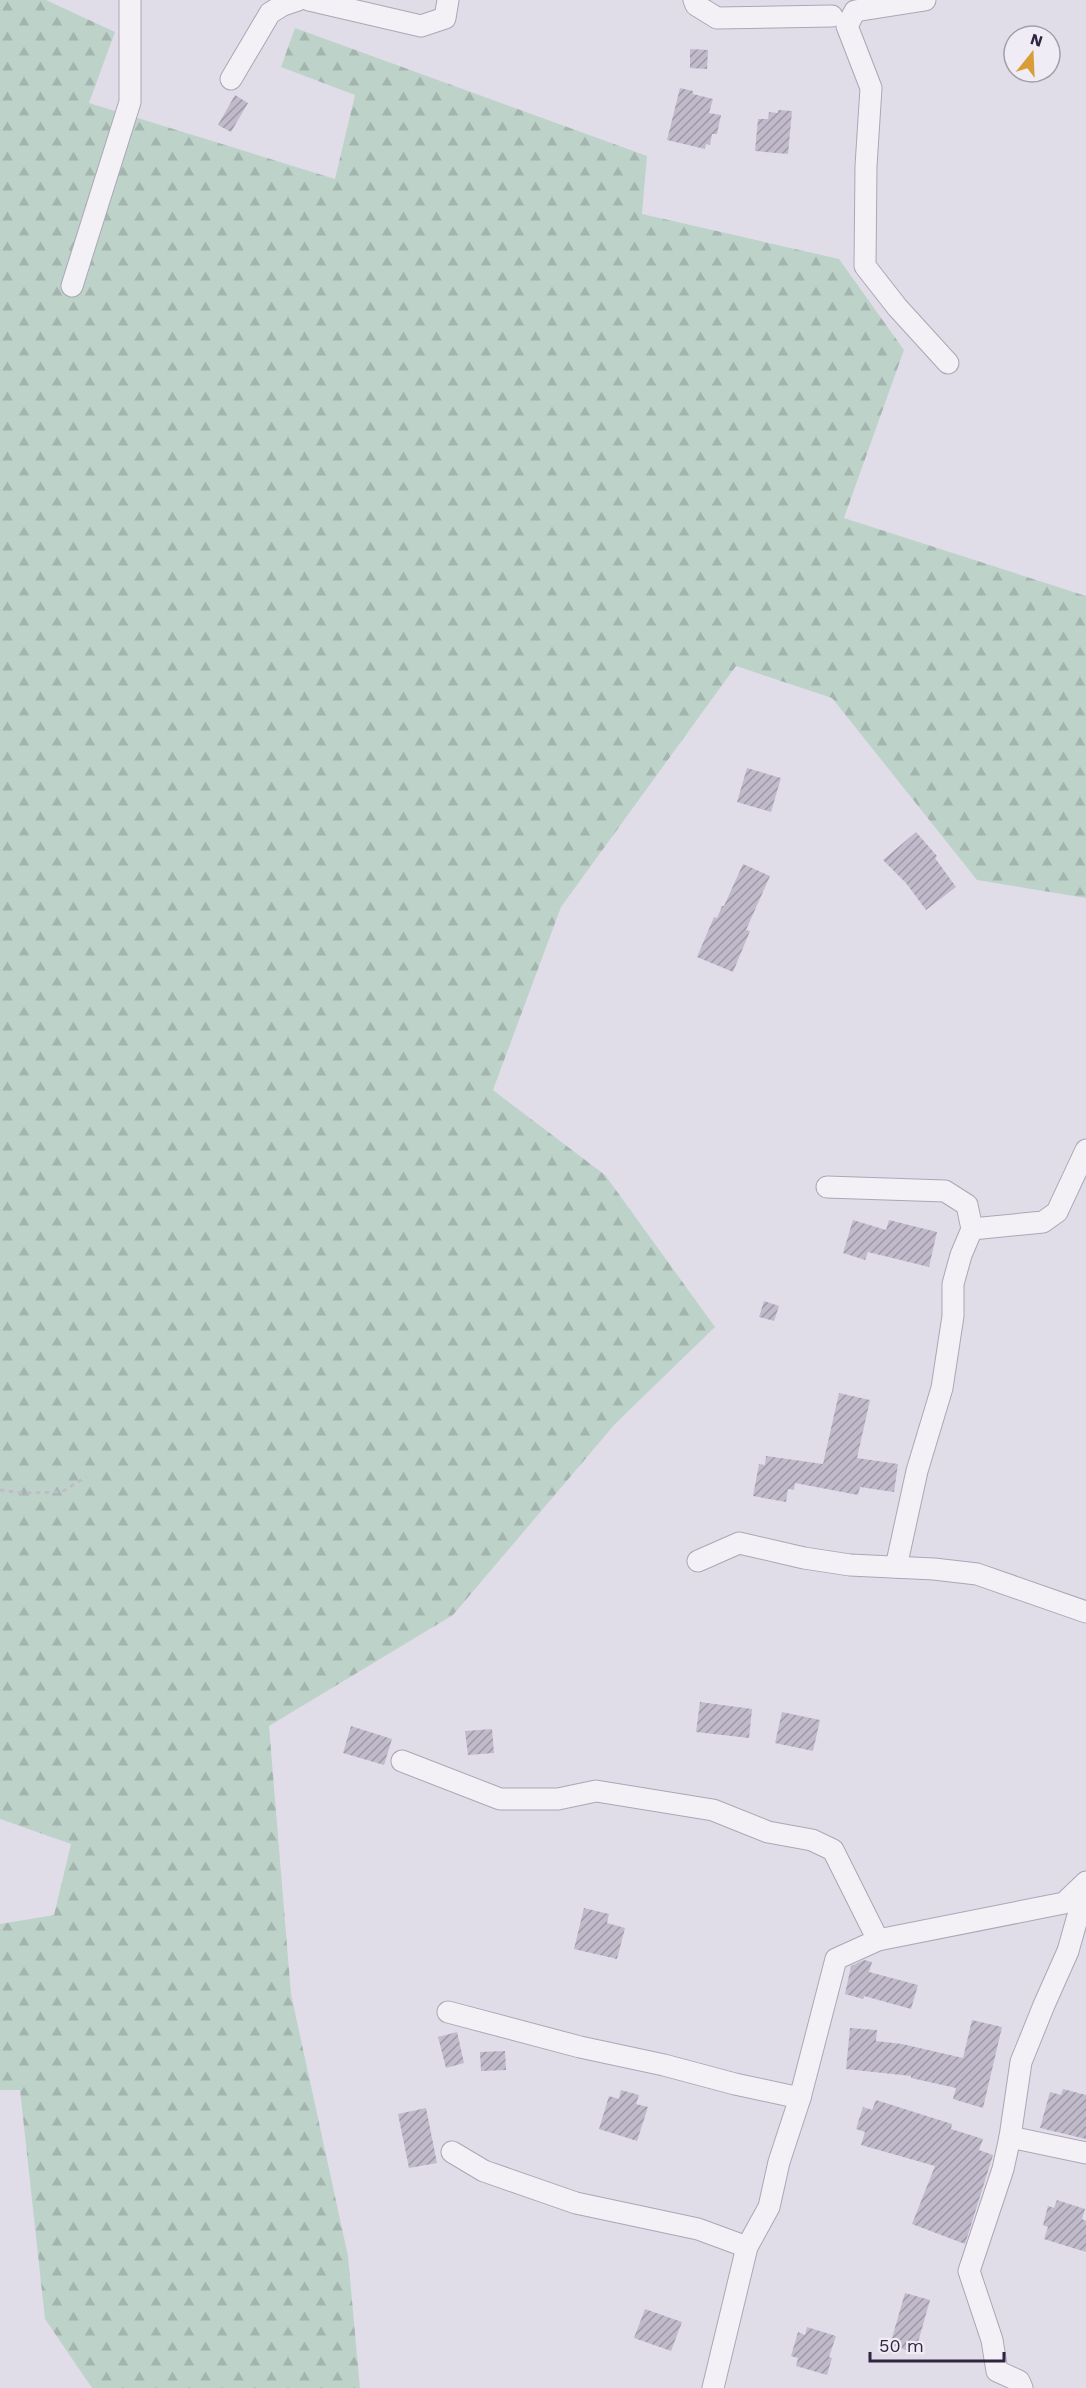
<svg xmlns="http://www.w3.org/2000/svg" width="1086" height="2388" font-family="'Work Sans',sans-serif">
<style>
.forest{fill:url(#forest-firs)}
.building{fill:url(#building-hatch)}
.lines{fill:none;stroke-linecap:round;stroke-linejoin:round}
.street-casing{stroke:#aca6b6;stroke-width:23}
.path{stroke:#c0bbc7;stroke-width:3;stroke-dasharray:4.5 4.5;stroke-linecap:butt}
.street{stroke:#f3f0f6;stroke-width:21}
</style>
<defs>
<pattern id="forest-firs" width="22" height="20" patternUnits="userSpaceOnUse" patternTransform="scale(1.5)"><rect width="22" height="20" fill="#bdd3c9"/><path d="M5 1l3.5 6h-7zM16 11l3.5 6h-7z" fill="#a3b5ae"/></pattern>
<pattern id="building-hatch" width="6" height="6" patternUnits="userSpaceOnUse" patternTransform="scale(1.5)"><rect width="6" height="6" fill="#c1bacb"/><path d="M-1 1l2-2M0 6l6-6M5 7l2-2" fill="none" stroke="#9d97a6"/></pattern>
</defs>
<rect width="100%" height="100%" fill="#e1dde8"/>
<polygon class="forest" points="0,0 46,0 115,32 89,103 335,179 355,95 281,67 295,28 647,156 642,214 839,259 904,350 844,518 1086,596 1086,898 977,880 832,698 736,666 561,907 493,1090 605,1175 715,1327 615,1424 453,1615 269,1726 291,1994 348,2256 360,2388 92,2388 45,2319 20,2090 0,2090 0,1924 54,1915 71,1844 0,1819"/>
<g class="building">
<polygon points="690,49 708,50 707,69 690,68"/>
<polygon points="680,88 693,91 693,94 713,99 709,113 721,115 717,134 712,134 710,145 706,144 705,149 667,140"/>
<polygon points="235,95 248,103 231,132 218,125"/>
<polygon points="778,110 792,111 788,154 755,151 758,119 768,119 769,112 778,113"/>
<polygon points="747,768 781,778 771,812 737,802"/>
<polygon points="916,832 937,856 935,858 956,887 926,910 906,883 883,860"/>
<polygon points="743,864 770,876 746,930 750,931 733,972 697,957 714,917 717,918 722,906 724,906"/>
<polygon points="853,1220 886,1230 889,1220 937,1232 929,1267 868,1252 865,1260 843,1253"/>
<polygon points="764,1301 779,1306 774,1321 759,1317"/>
<polygon points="839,1393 870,1400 857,1458 898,1464 894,1492 860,1487 858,1495 795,1483 794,1490 788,1489 786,1502 753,1496 759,1464 765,1465 766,1456 823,1464"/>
<polygon points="700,1702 752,1709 749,1738 696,1732"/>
<polygon points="782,1712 820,1720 813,1751 775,1743"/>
<polygon points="351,1726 392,1739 384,1765 343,1753"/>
<polygon points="492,1729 494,1753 468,1755 465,1731"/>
<polygon points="584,1908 609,1914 607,1923 625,1928 617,1959 574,1949"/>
<polygon points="864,1960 872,1962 869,1972 918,1985 911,2009 864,1996 863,1999 845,1994 851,1966"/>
<polygon points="972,2020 1002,2027 983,2108 953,2099 956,2088 911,2078 911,2076 846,2069 850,2028 877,2030 876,2041 902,2044 963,2058"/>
<polygon points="457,2032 464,2063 446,2068 438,2037"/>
<polygon points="505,2051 506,2070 481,2071 480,2052"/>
<polygon points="1063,2089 1086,2095 1086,2139 1040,2128 1050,2092 1061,2095"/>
<polygon points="621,2090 639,2095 636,2104 648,2107 637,2141 599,2129 609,2096 619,2099"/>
<polygon points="876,2100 952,2124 951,2129 983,2139 979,2150 993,2155 965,2244 912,2224 935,2166 861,2145 865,2132 856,2129 863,2107 872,2110"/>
<polygon points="426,2108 437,2163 409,2168 398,2114"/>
<polygon points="1057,2200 1085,2209 1082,2219 1086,2221 1086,2252 1044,2239 1048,2227 1043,2225 1048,2206 1054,2208"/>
<polygon points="905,2293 930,2300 915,2353 890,2345"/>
<polygon points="645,2309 682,2322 671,2351 634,2338"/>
<polygon points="807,2327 836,2336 829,2357 832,2358 827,2375 796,2366 798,2358 791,2356 798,2332 805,2335"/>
</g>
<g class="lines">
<g class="street-casing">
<g id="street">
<polyline points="309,0 421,26 445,18 448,0"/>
<polyline points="694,0 696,5 717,18 832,16"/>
<polyline points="925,0 855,11 847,26 871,88 866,166 865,266 897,307 948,363"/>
<polyline points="231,79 270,13 283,5 298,0"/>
<polyline points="72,286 130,102 130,0"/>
<polyline points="827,1187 945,1191 967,1205 972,1229"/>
<polyline points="698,1561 739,1543 804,1558 850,1565 934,1569 977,1574 1086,1612"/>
<polyline points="896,1567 917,1471 942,1388 953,1316 953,1284 961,1255 972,1229 1043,1222 1057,1212 1086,1150"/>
<polyline points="402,1761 500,1799 558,1799 596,1791 713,1810 768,1832 812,1840 833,1850 878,1940"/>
<polyline points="448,2012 580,2047 664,2065 735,2084 800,2098"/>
<polyline points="1010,2137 1021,2062 1044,2005 1068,1951 1086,1887"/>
<polyline points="452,2152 484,2171 576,2203 698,2229 747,2247"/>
<polyline points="713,2388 747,2247 769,2207 779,2162 800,2098 836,1959 878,1940 1064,1903 1086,1882"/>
<polyline points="1022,2388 1019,2381 997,2371 992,2340 969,2271 1003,2169 1010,2137 1086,2153"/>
</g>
</g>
<polyline class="path" points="0,1490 22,1493 62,1492 86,1477"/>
<use href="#street" class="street"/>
</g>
<g transform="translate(1032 54) rotate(18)"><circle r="28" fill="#f0ecf6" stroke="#a39cad" stroke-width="1.5"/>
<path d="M0-4.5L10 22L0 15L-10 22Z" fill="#d89d37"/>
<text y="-9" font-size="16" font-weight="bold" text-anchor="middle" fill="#302540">N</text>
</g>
<path d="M870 2352v9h134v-9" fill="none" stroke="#302540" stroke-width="3"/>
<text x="879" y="2352" font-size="18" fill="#302540" stroke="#f0ecf6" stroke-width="4.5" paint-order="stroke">50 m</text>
</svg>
